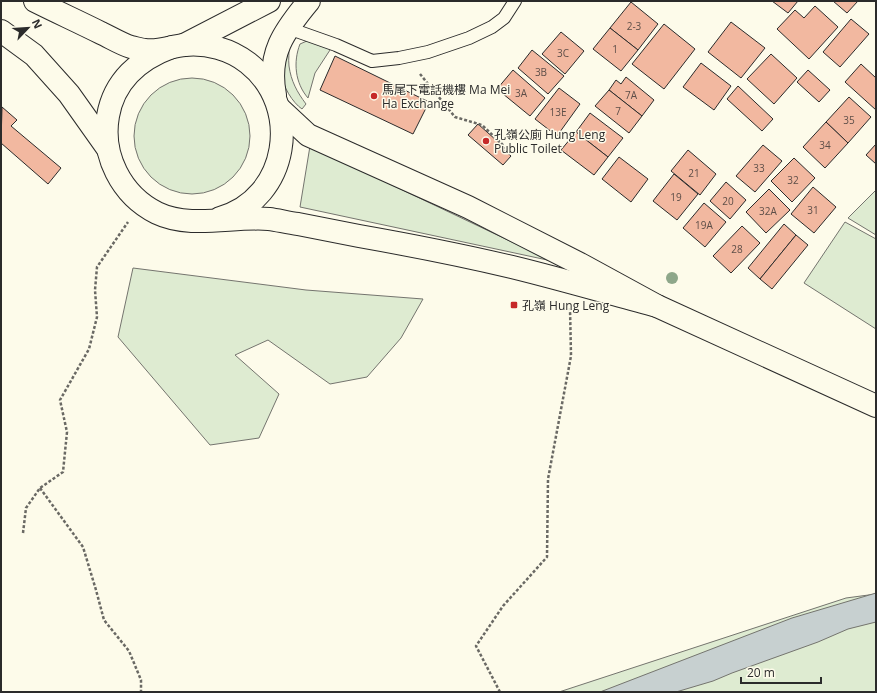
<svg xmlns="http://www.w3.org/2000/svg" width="877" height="693" font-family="'Open Sans','Noto Sans SC',sans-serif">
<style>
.green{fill:#deebd1;stroke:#74746e}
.water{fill:#c7d0d0;stroke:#74746e}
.building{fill:#f2b8a0;stroke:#2b2b2b}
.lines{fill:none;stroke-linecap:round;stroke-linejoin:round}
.lane-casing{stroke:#2b2b2b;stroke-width:14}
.secondary-casing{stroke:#2b2b2b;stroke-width:24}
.path{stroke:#6a6964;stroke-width:2.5;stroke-dasharray:3 2;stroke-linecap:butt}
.lane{stroke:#fdfbea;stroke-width:12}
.secondary{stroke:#fdfbea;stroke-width:22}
.tree{fill:#8ea78a}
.poi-dot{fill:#c62828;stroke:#fdfbea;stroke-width:1.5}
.labels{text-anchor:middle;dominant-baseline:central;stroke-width:3;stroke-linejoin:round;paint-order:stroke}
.number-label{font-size:10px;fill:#5d4e48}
.poi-label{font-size:12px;fill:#2b2b2b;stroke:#fdfbea;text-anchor:start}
</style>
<rect width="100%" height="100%" fill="#fdfbea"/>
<g class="green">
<path d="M316 37 330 50 315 73 308 98C295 83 293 62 300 44Z"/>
<path d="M288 46C290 52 288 59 289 66 291 81 297 92 306 104L302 109C293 103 282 86 282 74 282 66 286 55 288 46Z"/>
<circle cx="192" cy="136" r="58"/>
<polygon points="310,146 552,261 300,207"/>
<polygon points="876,190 876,235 848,218"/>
<polygon points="845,222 876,239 876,329 804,283"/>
<polygon points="133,268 306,290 423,299 401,338 367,377 330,384 268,340 235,355 279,394 259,438 210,445 118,337"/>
<polygon points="876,594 876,692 559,692 846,598"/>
</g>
<polygon class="water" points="876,593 876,622 848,629 818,642 732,673 713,681 676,692 600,692 792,618"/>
<g class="building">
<polygon points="772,1 798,1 788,13"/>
<polygon points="833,1 858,1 847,13"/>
<polygon points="631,2 658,24 638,50 610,28"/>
<polygon points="815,6 838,27 809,59 777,29 795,10 804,18"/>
<polygon points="851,19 869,34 840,67 823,52"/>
<polygon points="731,22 765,48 741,78 708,52"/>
<polygon points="664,24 695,49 664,89 632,64"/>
<polygon points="610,28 638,50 621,71 593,49"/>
<polygon points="561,32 584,51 565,74 542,54"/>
<polygon points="532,50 564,76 548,94 518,68"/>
<polygon points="771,54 797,78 774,104 747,79"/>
<polygon points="335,56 429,102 413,134 320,90"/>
<polygon points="701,63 731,86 714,110 683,87"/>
<polygon points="861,64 876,78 876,110 845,82"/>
<polygon points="513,70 545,98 530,116 497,89"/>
<polygon points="808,70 830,90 819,102 797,82"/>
<polygon points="626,77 654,100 642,116 609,90 616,80 621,84"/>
<polygon points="738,86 773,119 762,131 727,99"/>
<polygon points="559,88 580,104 557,136 535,119"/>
<polygon points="609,90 642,116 629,133 595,106"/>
<polygon points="849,97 871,117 848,143 826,122"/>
<polygon points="2,107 17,120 11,126 61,168 48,184 1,143"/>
<polygon points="590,113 623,138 608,157 576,132"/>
<polygon points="826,122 848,143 825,168 803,147"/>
<polygon points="478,124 505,148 503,149 511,156 503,165 468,135"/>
<polygon points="576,132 608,157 594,175 561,150"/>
<polygon points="876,144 876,164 866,155"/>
<polygon points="763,145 782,161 755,192 736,176"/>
<polygon points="688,150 716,174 700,195 671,171"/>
<polygon points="619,157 648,179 631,202 602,179"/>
<polygon points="794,158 815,178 792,202 771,181"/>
<polygon points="674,174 698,194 677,220 653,201"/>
<polygon points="726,182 746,200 730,219 710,201"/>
<polygon points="813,187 836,207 814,233 791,214"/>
<polygon points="769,189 790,210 766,233 746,212"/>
<polygon points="704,203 726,222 705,247 683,228"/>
<polygon points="784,224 796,235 760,279 748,268"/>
<polygon points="742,226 760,243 731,273 713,256"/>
<polygon points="796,235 808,245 772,289 760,279"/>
</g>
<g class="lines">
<g class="lane-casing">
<polyline id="lane" points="288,28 336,45 372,61 399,58 428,52 469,38 492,27 504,18 515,1"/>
</g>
<g class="secondary-casing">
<g id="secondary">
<path d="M35 1C57 12 79 22 101 33 110 37 121 44 131 47 136 48 141 50 146 50 158 52 172 46 185 45 207 43 230 49 248 63 303 106 289 199 220 218"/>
<polyline points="1,31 34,55 69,94 108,149"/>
<polyline points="184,45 269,1"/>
<path d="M172 47C139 59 114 81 108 116 101 155 121 195 157 213 190 229 233 216 269 219 278 220 288 223 298 224 318 228 338 232 359 236 410 245 461 255 512 267 561 279 609 293 657 306"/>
<path d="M275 95C267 54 284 31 309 1"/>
<polyline points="279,108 308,135 468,207 580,264 657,306 876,406"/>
</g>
</g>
<g class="path">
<polyline points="420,74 455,117 482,125 504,146"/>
<polyline points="40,488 83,547 96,590 104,620 129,651 141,680 141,692"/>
<polyline points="23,533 26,508 40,488 63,472 67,432 60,400 89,349 97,317 95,290 97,267 128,222"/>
<polyline points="500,692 476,646 503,606 547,557 548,479 571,356 570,308"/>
</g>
<use href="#lane" class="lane"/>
<use href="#secondary" class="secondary"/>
</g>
<circle class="tree" cx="672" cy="278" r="6"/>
<g class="poi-dot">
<circle cx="374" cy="96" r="4"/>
<circle cx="486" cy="141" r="4"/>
<rect x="510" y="301" width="8" height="8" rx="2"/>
</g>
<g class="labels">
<g class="number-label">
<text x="634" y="26">2-3</text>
<text x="615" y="49">1</text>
<text x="563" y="53">3C</text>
<text x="541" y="72">3B</text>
<text x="521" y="93">3A</text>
<text x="631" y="95">7A</text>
<text x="618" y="111">7</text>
<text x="558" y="112">13E</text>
<text x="849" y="120">35</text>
<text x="825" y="145">34</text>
<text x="759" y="168">33</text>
<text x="694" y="173">21</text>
<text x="793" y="180">32</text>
<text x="676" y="197">19</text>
<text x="728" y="201">20</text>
<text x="813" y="210">31</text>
<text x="768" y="211">32A</text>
<text x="704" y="225">19A</text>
<text x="737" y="249">28</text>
</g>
<g class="poi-label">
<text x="382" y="89">馬尾下電話機樓 Ma Mei<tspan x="382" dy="14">Ha Exchange</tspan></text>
<text x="494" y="134">孔嶺公廁 Hung Leng<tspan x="494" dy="14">Public Toilet</tspan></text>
<text x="522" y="305">孔嶺 Hung Leng</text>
</g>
</g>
<rect width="877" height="693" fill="none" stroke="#2b2b2b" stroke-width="4"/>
<g transform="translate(28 28) rotate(65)" stroke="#fdfbea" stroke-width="3" paint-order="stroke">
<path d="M0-3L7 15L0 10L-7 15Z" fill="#2b2b2b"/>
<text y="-6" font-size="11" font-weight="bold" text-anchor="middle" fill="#2b2b2b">N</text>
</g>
<path d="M741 677v6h80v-6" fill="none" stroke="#2b2b2b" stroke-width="2"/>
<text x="747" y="677" font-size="12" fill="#2b2b2b" stroke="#fdfbea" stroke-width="3" paint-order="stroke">20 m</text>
</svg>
